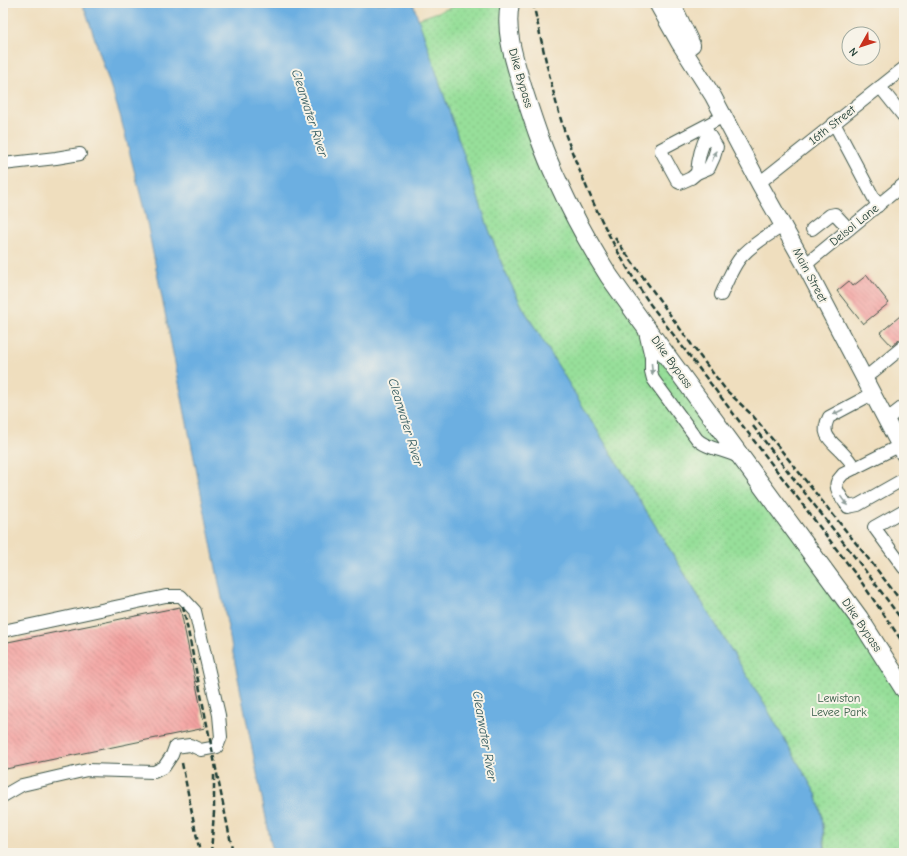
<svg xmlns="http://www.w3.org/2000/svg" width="907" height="856" font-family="'Comic Neue',sans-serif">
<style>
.park{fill:url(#park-dots);stroke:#5b8e67}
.water{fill:#6cafe1;stroke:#46768a}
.building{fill:url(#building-back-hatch)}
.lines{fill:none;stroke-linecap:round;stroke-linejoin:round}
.minor-casing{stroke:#3e5549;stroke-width:14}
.major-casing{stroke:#3e5549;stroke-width:18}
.highway-casing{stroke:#3e5549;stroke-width:20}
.minor{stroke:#fff;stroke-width:12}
.major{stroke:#fff;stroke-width:16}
.highway{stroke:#fff;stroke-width:18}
.rail{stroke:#1f3d34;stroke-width:2.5;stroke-dasharray:6 3;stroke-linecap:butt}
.oneway{fill:#8f9e9a}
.labels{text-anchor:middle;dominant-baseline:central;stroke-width:4;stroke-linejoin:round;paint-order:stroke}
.street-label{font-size:12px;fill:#1f3d34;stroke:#f7f3e8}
.park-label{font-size:12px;fill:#375d48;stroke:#f7f3e8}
.water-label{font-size:13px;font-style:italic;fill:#325a5f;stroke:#f7f3e8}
</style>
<defs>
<pattern id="park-dots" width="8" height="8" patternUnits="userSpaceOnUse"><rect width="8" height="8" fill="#97df9a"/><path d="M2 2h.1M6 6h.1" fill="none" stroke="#82c085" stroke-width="1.8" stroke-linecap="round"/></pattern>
<pattern id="building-back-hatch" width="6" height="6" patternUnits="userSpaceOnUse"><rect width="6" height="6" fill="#f4a3a1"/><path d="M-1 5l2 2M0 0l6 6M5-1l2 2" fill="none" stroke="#c58684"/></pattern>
</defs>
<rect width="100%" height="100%" fill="#f7f3e8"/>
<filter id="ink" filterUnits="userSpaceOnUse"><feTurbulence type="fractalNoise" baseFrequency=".025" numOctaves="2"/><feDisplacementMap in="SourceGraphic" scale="8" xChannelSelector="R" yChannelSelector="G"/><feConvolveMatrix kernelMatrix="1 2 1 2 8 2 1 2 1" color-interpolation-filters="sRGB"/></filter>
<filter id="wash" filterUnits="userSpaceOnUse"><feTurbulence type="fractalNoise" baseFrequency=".012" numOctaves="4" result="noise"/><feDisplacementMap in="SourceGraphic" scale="16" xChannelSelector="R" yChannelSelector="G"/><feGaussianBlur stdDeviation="0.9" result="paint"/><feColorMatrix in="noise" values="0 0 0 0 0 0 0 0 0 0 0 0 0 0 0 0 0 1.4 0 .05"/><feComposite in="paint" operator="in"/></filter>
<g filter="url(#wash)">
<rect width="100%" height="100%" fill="#efdebe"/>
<polygon class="park" points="464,3 510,3 510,38 577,220 904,689 904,853 826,853 822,815 816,794 766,707 639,499 523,308 504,270 488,227 418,19"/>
<polygon class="water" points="81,3 413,3 488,227 504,270 523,308 639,499 766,707 816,794 822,815 825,853 273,853 145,213 120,115 86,12"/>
<g id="blocks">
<g class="building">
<polygon points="867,275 889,303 863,324 837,291 849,281 853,286"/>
<polygon points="900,316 904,321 904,339 899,340 892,346 880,333"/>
<polygon points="180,607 205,728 6,769 3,753 3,643"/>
</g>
</g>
</g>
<g filter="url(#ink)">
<use href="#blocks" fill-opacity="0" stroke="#3e5549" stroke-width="1"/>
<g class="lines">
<g class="minor-casing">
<g id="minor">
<polyline points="880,87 904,117"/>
<polyline points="834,123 878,206"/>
<polyline points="705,127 708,133 717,147 714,157 709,168 697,173 691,178 680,183 678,182 661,151 661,149 724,116"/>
<polyline points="3,164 56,158 80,154"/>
<path d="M697 173C698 159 701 146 708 133"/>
<polyline points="759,183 904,68"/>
<polyline points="812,229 830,215 835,214 849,229"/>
<polyline points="805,265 904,184"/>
<path d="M721 295C726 284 733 266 741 257 753 244 768 235 783 226"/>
<path d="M645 332 651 357V371L653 379 697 439C706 449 727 450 740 458"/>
<polyline points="864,379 904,346"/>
<polyline points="886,420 904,406"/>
<path d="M899 446 843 474C841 477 838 479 837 482 834 489 844 501 848 507L858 505 904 479"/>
<path d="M855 468C851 462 846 456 841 451 830 440 820 434 829 417L872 394"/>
<polyline points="904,510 874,527 904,568"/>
<polyline points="3,631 166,596 181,596 195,611 219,715 221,737 217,747 201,750 190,745 175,747 172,755 164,767 154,772 87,770 22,785 3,796"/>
</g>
</g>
<g class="major-casing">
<g id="major">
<polyline points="657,3 680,44 713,96 759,183 805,265 904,454"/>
<polyline points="672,3 692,45"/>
</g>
</g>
<g class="highway-casing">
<path id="highway" d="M510 3C504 32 515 62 523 89 533 120 543 151 557 180 572 213 590 246 609 276 619 290 629 304 639 318L859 618 904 689"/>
</g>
<use href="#minor" class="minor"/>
<use href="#major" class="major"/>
<use href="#highway" class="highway"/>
<g class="rail">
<path d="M533 3C543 47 552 93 566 136 571 149 576 163 582 176 600 221 623 264 650 304L860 580 904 644"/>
<polyline points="615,238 699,355 726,390 753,416 777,445 871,562 904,605"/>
<path d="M753 426C803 492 856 556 904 623"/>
<polyline points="183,606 233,853"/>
<polyline points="182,763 200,853"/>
<polyline points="211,853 214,812 214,775"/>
</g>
</g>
<defs><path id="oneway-solid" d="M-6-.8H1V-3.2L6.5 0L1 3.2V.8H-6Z"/></defs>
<g class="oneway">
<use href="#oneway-solid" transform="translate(714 156) rotate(-69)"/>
<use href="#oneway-solid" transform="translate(652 369) rotate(85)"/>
<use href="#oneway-solid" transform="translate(838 412) rotate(152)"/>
<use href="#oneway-solid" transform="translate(844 501) rotate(54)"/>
</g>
</g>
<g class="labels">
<g class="street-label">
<text transform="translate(521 78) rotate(74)">Dike Bypass</text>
<text transform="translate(832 125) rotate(-38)">16th Street</text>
<text transform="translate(854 225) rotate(-39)">Delsol Lane</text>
<text transform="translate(810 275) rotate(62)">Main Street</text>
<text transform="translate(672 362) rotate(54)">Dike Bypass</text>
<text transform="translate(862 625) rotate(56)">Dike Bypass</text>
</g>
<g class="park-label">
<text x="839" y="698">Lewiston<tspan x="839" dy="14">Levee Park</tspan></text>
</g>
<g class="water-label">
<text transform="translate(310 113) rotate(72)">Clearwater River</text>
<text transform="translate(406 422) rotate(73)">Clearwater River</text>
<text transform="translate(485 736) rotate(80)">Clearwater River</text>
</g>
</g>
<rect width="907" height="856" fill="none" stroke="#f7f3e8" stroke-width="16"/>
<g transform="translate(861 46) rotate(231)"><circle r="19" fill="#f7f3e8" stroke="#a1aaa0"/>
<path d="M0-3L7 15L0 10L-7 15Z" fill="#c8321e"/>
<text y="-6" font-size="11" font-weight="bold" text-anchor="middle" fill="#1f3d34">N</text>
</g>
</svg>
